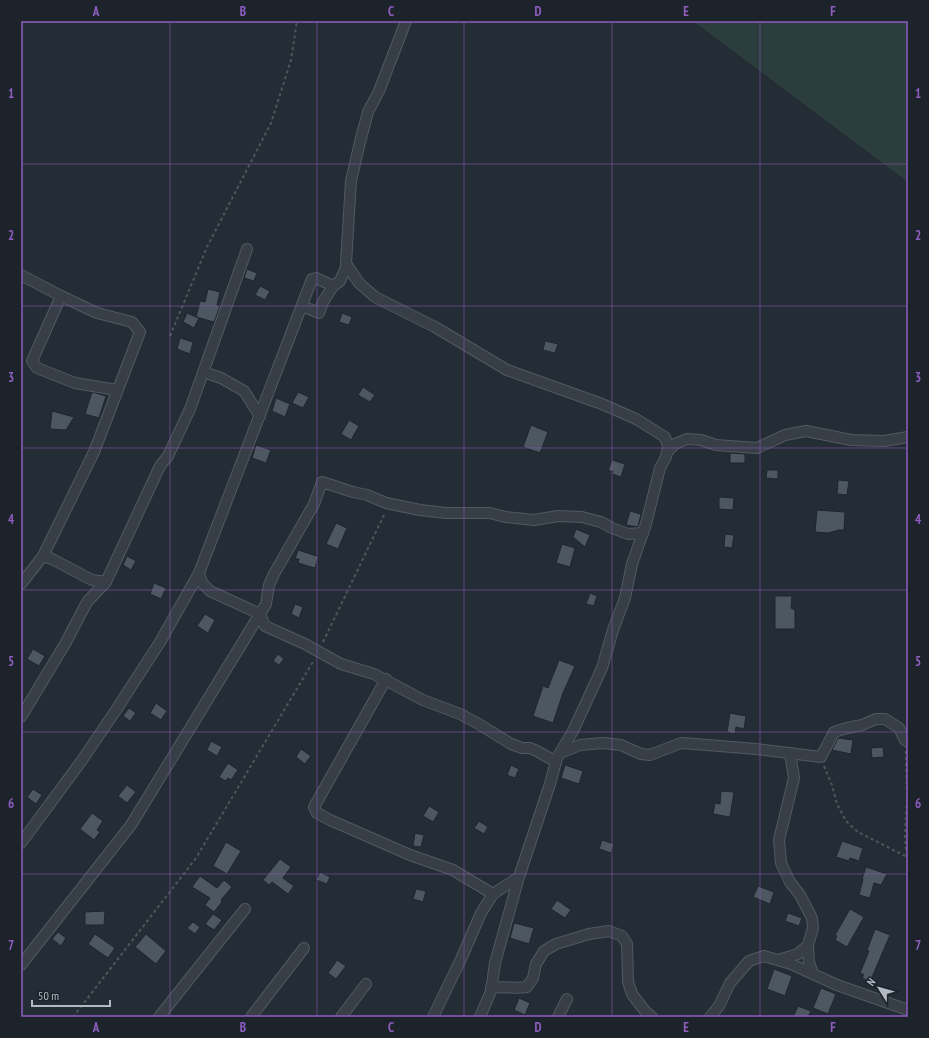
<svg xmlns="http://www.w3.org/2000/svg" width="929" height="1038" font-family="'PT Sans Narrow',sans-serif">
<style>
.green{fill:#2b3d3c}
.building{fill:#4c5761;stroke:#1e252d}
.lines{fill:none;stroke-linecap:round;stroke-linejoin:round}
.minor-casing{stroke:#525961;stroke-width:12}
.path{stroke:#4a5a5b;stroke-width:2;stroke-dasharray:3 3;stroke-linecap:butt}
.minor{stroke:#373e46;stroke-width:10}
.grid{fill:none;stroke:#8e5dc0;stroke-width:1;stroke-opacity:0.55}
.neatline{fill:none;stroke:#8e5dc0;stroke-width:1.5}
.grid-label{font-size:13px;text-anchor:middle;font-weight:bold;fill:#8e5dc0}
</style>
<rect width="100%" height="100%" fill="#242c35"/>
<polygon class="green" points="693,21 908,21 908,182"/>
<g class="building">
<polygon points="247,269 257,273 254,281 244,278"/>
<polygon points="260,286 270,291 265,300 255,295"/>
<polygon points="208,289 220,292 217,305 220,306 214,322 196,317 199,318 194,328 183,322 187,313 196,317 200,301 205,302"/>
<polygon points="342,313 352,317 349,325 339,322"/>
<polygon points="180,338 193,342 190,354 177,349"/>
<polygon points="545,341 558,344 555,353 543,350"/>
<polygon points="363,387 375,395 370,402 358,395"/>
<polygon points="92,392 106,396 99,418 85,414"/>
<polygon points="298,392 309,397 303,408 292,403"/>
<polygon points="276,398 290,404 285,417 272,411"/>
<polygon points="52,411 74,417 66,430 50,429"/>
<polygon points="349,420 359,426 351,440 341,434"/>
<polygon points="531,425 548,432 540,453 523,447"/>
<polygon points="256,445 271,450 266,463 252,458"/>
<polygon points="730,453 745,454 745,463 730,463"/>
<polygon points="612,460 625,464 621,477 612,474 613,471 608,471"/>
<polygon points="767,470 778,470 778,479 766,478"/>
<polygon points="838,480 849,481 847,495 837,494"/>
<polygon points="719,497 734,498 733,510 719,509"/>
<polygon points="817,510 845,512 844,530 839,530 828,533 815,532"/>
<polygon points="630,511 641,514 638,527 626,525"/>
<polygon points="336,523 347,528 338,549 326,544"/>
<polygon points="576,529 590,535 585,547 573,537"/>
<polygon points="725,534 734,535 732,548 724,547"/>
<polygon points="562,544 575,548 570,567 556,563"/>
<polygon points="298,550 320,557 318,558 315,568 298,563 299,559 295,559"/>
<polygon points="127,556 136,561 131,570 123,565"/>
<polygon points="154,583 166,588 161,599 150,594"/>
<polygon points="590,593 597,596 594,606 586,604"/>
<polygon points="775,596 792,596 791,608 795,610 795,629 775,629"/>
<polygon points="295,604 303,607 299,618 291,614"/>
<polygon points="205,614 215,620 208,633 197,626"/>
<polygon points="33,649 45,656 39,666 27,659"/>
<polygon points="278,654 284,659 279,665 273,661"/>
<polygon points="559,660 575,666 563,693 553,723 533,716 543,686 548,688"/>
<polygon points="156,703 167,711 161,720 150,713"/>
<polygon points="129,708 136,713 130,721 123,716"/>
<polygon points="730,713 746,716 744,729 736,727 735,734 727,732"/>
<polygon points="838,738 853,740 851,754 832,750"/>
<polygon points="211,741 222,747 217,756 207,750"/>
<polygon points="883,747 884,757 872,758 871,748"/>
<polygon points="301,749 311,756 305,764 296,757"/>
<polygon points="228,763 238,770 231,780 228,778 225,781 219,777"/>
<polygon points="511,765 519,769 515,778 507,775"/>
<polygon points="565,765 583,771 579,784 561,778"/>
<polygon points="127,785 136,792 127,803 118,796"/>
<polygon points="33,789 42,795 36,804 27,797"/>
<polygon points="721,791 734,792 730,817 713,814 715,803 720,804"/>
<polygon points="429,806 439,812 433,822 423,816"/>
<polygon points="92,813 103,821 97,830 100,832 94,840 80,829"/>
<polygon points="479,821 488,827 484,834 474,828"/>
<polygon points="415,833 424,835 421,847 413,846"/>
<polygon points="602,840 614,844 611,853 599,849"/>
<polygon points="842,841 863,848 859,861 850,858 849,861 836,857"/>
<polygon points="226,842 241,851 227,874 213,866"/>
<polygon points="280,859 291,867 283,878 294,886 288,894 272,882 269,885 263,880"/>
<polygon points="866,867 887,874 881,885 874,883 870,898 859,895 863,879 862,879"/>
<polygon points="320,872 330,877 327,884 316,880"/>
<polygon points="200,876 217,888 224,880 232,887 221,900 222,902 214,912 205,905 210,898 192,887"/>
<polygon points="758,886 774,892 770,904 753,897"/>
<polygon points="416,889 426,891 423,902 413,899"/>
<polygon points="557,900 571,910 565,918 551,909"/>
<polygon points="850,909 864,917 847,947 835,940 837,936 835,935"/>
<polygon points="105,911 104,925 85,925 85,912"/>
<polygon points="788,913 802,918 799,926 785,921"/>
<polygon points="213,914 222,920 214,930 205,924"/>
<polygon points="193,922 200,927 195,934 187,928"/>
<polygon points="514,923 534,928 529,944 510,938"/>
<polygon points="875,929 890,935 870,982 862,978 864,975 860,973 869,951 867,950"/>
<polygon points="58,932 66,938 61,946 52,939"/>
<polygon points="95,934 115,948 108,958 88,944"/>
<polygon points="146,934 166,951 156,964 135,947"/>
<polygon points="337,960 346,966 336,979 328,973"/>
<polygon points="774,969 792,976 785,996 767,989"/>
<polygon points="821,988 836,994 828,1014 813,1008"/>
<polygon points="519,998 530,1003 525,1015 514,1010"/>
<polygon points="798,1006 811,1011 808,1017 793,1017"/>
</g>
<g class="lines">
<g class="minor-casing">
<g id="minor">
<polyline points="406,21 379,91 368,112 360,142 351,181 346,263 347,265 359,283 375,297 435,327 507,370 602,404 636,419 665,437 668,447 666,457 660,468 646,524 632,564 625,598 613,630 602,668 573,731 557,758 550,784 519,877 493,894 481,913 461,959 433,1017"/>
<polyline points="21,275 61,296 97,313 132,322 140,332 94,452 43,556 21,584"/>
<polyline points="61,296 32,361 37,368 75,383 117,390"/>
<polyline points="302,306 319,313 323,302 333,286"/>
<polyline points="203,372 221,378 244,391 260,416"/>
<polyline points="667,452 675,444 687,439 701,440 716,445 757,448 785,435 806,431 851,440 884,441 908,437"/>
<polyline points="43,556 52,559 92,580 106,582"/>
<polyline points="199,573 202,583 210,591 260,614 265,626 305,644 341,664 374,674 423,700 460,714 477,723 511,744 522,748 530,748 537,751 556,762"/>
<polyline points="386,679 314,807 317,813 330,820 410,855 453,870 493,894"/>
<polyline points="21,717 65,644 87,602 106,582 160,466 168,456 190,409 247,249"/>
<polyline points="560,753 580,745 603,743 621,745 641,754 650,755 681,743 695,744 756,749 821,757 834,732 847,728 862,725 876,719 885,719 899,728 905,740 908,742"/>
<polyline points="790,753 794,778 779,840 781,863 790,882 800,895 812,918 813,928 808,945 809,962 813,974"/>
<polyline points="21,843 80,763 114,713 160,642 199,573 312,279 316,278 333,286 340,281 347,265"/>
<polyline points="778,960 798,954 808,945"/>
<polyline points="21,965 131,825 266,604 269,585 274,574 314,504 322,482 353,492 367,495 386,503 420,510 446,513 490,513 505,517 534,520 558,516 582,517 601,522 612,528 628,534 643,533"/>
<path d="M491 988C503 986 515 989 527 987L533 978 536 964 544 951 556 944 589 934 609 931 622 936 627 944 628 982 632 994 645 1011 652 1017"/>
<polyline points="159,1017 245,909"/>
<polyline points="251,1017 304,948"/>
<polyline points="341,1017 366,984"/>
<polyline points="480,1017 491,991 495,963 519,877"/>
<polyline points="558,1017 567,999"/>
<polyline points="710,1017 719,1006 730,983 749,961 764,956 791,964 837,985 908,1010"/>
</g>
</g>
<g class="path">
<polyline points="170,336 207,247 271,123 291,60 297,21"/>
<polyline points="323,642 385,513"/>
<path d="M906 751C906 768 907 785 907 801 906 821 903 840 908 860"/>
<polyline points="824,766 832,785 837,804 846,821 858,832 907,857"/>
<polyline points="73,1017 196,858 314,660"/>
</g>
<use href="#minor" class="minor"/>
</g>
<path class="grid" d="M170 21V1017M317 21V1017M464 21V1017M612 21V1017M760 21V1017M21 164H908M21 306H908M21 448H908M21 590H908M21 732H908M21 874H908"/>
<rect width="929" height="1038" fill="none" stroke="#1c232b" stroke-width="44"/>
<g transform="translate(879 988) rotate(307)" stroke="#1c232b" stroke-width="3" paint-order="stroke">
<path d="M0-3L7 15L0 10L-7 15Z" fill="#b2b9c3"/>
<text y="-6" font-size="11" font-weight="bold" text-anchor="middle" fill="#b2b9c3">N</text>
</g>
<path d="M32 1000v6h78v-6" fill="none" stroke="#b2b9c3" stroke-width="2"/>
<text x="38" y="1000" font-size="12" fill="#b2b9c3" stroke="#1c232b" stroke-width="3" paint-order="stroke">50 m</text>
<rect x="22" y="22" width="885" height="994" class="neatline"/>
<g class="grid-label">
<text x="96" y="16">A</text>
<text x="243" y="16">B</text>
<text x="391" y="16">C</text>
<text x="538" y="16">D</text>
<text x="686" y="16">E</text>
<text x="833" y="16">F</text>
<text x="11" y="98">1</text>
<text x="918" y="98">1</text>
<text x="11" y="240">2</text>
<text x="918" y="240">2</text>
<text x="11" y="382">3</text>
<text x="918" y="382">3</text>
<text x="11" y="524">4</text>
<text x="918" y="524">4</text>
<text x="11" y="666">5</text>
<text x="918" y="666">5</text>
<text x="11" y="808">6</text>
<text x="918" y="808">6</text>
<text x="11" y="950">7</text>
<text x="918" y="950">7</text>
<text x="96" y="1032">A</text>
<text x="243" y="1032">B</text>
<text x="391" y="1032">C</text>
<text x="538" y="1032">D</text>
<text x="686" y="1032">E</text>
<text x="833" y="1032">F</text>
</g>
</svg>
